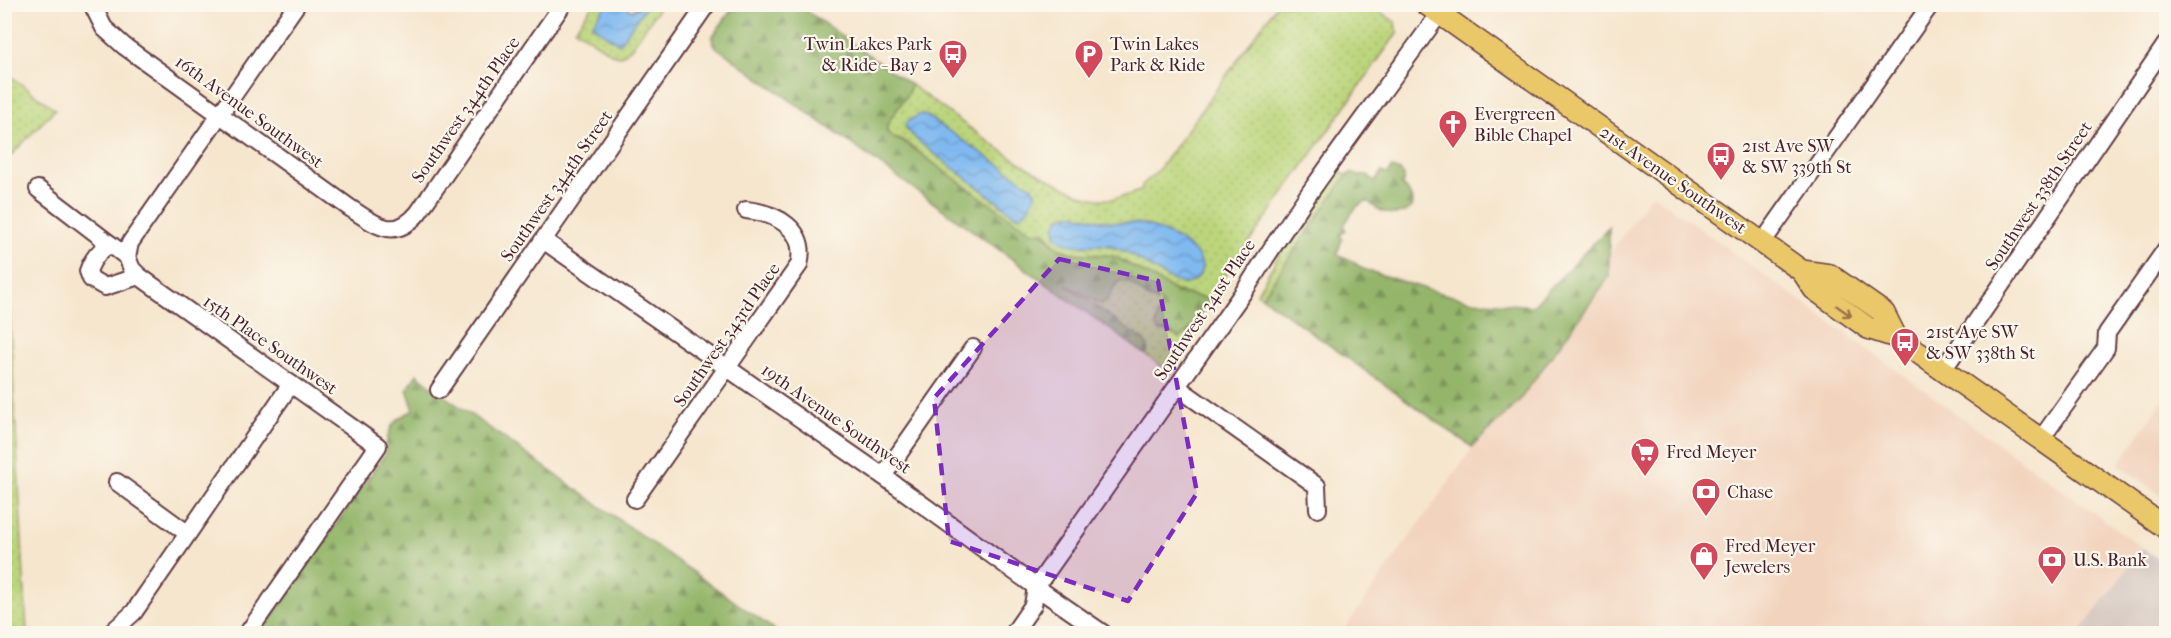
<svg xmlns="http://www.w3.org/2000/svg" width="2171" height="638" font-family="'IM FELL French Canon',serif">
<style>
.built{fill:#f2d4be}
.industrial{fill:#cfc0ba}
.grass{fill:url(#grass-dots);stroke:#827a53;stroke-width:1.5}
.forest{fill:url(#forest-firs);stroke:#6f6a4b;stroke-width:1.5}
.water{fill:url(#water-waves);stroke:#646c8e;stroke-width:1.5}
.lines{fill:none;stroke-linecap:round;stroke-linejoin:round}
.minor-casing{stroke:#643d43;stroke-width:20}
.major-casing{stroke:#643d43;stroke-width:24}
.minor{stroke:#fff;stroke-width:16}
.major{stroke:#eac769;stroke-width:21}
.oneway{stroke:#9a734a}
.marked{fill:#7b2cbf;fill-opacity:0.2;stroke:#7b2cbf;stroke-width:4.5;stroke-dasharray:12 8;stroke-linejoin:round}
.labels{text-anchor:middle;dominant-baseline:central;stroke-width:4.5;stroke-linejoin:round;paint-order:stroke}
.poi-label{font-size:18px;fill:#4a1f2b;stroke:#fbf7ec;text-anchor:start}
.street-label{font-size:18px;fill:#4a1f2b;stroke:#fbf7ec}
</style>
<defs>
<pattern id="grass-dots" width="8" height="8" patternUnits="userSpaceOnUse" patternTransform="scale(1.5)"><rect width="8" height="8" fill="#bbd57b"/><path d="M2 2h.1M6 6h.1" fill="none" stroke="#a2b66a" stroke-width="1.8" stroke-linecap="round"/></pattern>
<pattern id="forest-firs" width="22" height="20" patternUnits="userSpaceOnUse" patternTransform="scale(1.5)"><rect width="22" height="20" fill="#94b66b"/><path d="M5 1l3.5 6h-7zM16 11l3.5 6h-7z" fill="#7b9358"/></pattern>
<pattern id="water-waves" width="16" height="10" patternUnits="userSpaceOnUse" patternTransform="scale(1.5)"><rect width="16" height="10" fill="#7fb9f0"/><path d="M0 5q4-4 8 0t8 0" fill="none" stroke="#6a96c3"/></pattern>
</defs>
<rect width="100%" height="100%" fill="#fbf7ec"/>
<filter id="ink" filterUnits="userSpaceOnUse"><feTurbulence type="fractalNoise" baseFrequency=".0167" numOctaves="2"/><feDisplacementMap in="SourceGraphic" scale="12" xChannelSelector="R" yChannelSelector="G"/><feConvolveMatrix kernelMatrix="1 2 1 2 8 2 1 2 1" color-interpolation-filters="sRGB"/></filter>
<filter id="wash" filterUnits="userSpaceOnUse"><feTurbulence type="fractalNoise" baseFrequency=".008" numOctaves="4" result="noise"/><feDisplacementMap in="SourceGraphic" scale="24" xChannelSelector="R" yChannelSelector="G"/><feGaussianBlur stdDeviation="1.35" result="paint"/><feColorMatrix in="noise" values="0 0 0 0 0 0 0 0 0 0 0 0 0 0 0 0 0 1.4 0 .05"/><feComposite in="paint" operator="in"/></filter>
<g filter="url(#wash)">
<rect width="100%" height="100%" fill="#f6e6ce"/>
<g class="built">
<polygon points="1652,194 2143,548 2079,633 1341,634"/>
<polygon points="2166,397 2166,499 2118,464"/>
</g>
<polygon class="industrial" points="2143,548 2166,565 2166,633 2079,633"/>
<g class="grass">
<polygon points="593,5 625,5 632,11 637,5 658,5 657,11 631,48 621,56 614,55 575,29"/>
<path d="M1277 5H1371L1395 22 1398 32 1209 299 1177 292 1114 256C1090 251 1062 261 1048 235L1032 232 969 190 904 141 891 136 886 130 889 121 907 95 911 85C958 119 1004 156 1055 182 1068 188 1080 195 1093 198 1110 202 1127 196 1142 190V185L1157 172Z"/>
<polygon points="5,72 55,109 5,162"/>
<polygon points="1337,171 1347,175 1262,297 1257,293 1282,250"/>
<polygon points="5,228 27,633 5,633"/>
<path d="M1120 280 1131 283 1146 296 1161 302 1159 314 1164 331C1170 332 1177 339 1183 336 1187 334 1191 330 1195 328L1166 369 1146 355 1147 351 1059 281 1101 304Z"/>
</g>
<g class="forest">
<path d="M735 5H798L911 85 907 95 887 124V132C892 139 902 140 910 146 950 176 990 204 1032 232H1044L1054 245 1069 253 1114 256 1177 292 1209 299C1208 309 1188 334 1179 338L1168 331H1158L1156 324 1161 302C1157 300 1151 299 1147 297 1137 291 1130 277 1117 282L1108 299 1101 304 1066 285 1144 341 1148 348 1146 355 716 47 713 43 712 37Z"/>
<path d="M1392 168 1400 171 1404 175V181L1401 184C1432 212 1390 226 1368 201 1356 203 1351 215 1344 225L1346 231 1340 235 1342 239 1337 254 1341 257 1352 261 1363 269 1429 290 1472 301 1533 306 1609 227V277L1519 401 1472 447 1262 297 1347 175 1351 173 1359 176 1368 175 1375 182 1381 172 1388 174Z"/>
<path d="M417 374 436 390 779 633 260 634 385 454C388 429 390 421 414 410L407 389Z"/>
</g>
<g class="water">
<polygon points="606,5 624,5 632,11 641,5 647,5 619,44 592,25"/>
<polygon points="921,114 925,115 1031,186 1036,194 1029,208 1020,216 1015,215 919,142 905,127 908,121"/>
<path d="M1069 214C1083 214 1096 221 1110 222 1121 223 1131 222 1142 224 1160 229 1217 252 1198 277 1193 282 1189 284 1182 284 1156 276 1137 253 1110 246 1091 242 1072 252 1056 236L1055 227 1059 218Z"/>
</g>
</g>
<g filter="url(#ink)">
<g class="lines">
<g class="minor-casing">
<g id="minor">
<path d="M92 4 104 28 124 46 350 208C375 224 394 242 418 213L563 4"/>
<polyline points="38,189 127,257 132,269 139,276 378,446 247,634"/>
<polyline points="543,240 883,476 1036,587 1104,634"/>
<polyline points="1762,243 1931,4"/>
<path d="M110 244C98 252 93 258 88 271L91 279 105 287 139 276"/>
<polyline points="127,257 130,243 297,4"/>
<polyline points="1943,370 2166,44"/>
<polyline points="1177,387 1317,486 1318,509"/>
<polyline points="439,390 707,4"/>
<polyline points="2041,439 2106,348 2107,333 2166,249"/>
<polyline points="883,476 973,348"/>
<polyline points="117,482 187,533"/>
<path d="M635 499 799 265C808 229 776 213 746 210"/>
<polyline points="110,634 134,612 291,384"/>
<path d="M1013 634 1033 605 1036 587 1247 287C1306 192 1374 105 1439 14"/>
</g>
</g>
<g class="major-casing">
<g id="major">
<polyline points="1426,4 1802,271 1814,289 1868,328 1896,337 1884,313 1830,275 1802,271"/>
<polyline points="1896,337 2166,528"/>
</g>
</g>
<use href="#minor" class="minor"/>
<use href="#major" class="major"/>
</g>
<defs><path id="oneway-shaft" d="M-6 0H5M1.5-3L5.5 0L1.5 3" fill="none" stroke-width="1.6" stroke-linecap="round" stroke-linejoin="round" transform="scale(1.5)"/></defs>
<use class="oneway" href="#oneway-shaft" transform="translate(1844 311) rotate(35)"/>
</g>
<path class="marked" d="M1059 259 1158 281 1197 493 1128 601 949 541 934 398Z"/>
<defs>
<g id="bus-pin" transform="scale(1.5)"><path d="M0 17L-7.5 6A9.5 9.5 0 1 1 7.5 6Z" fill="#d1495b" stroke="#fbf7ec"/><path d="M-5-6H5V4H4V6H2V4H-2V6H-4V4H-5ZM-3.5-4V0h7V-4ZM-3.5 1.2v1.5H-2V1.2ZM2 1.2v1.5H3.5V1.2Z" fill="#fff"/></g>
<g id="parking-pin" transform="scale(1.5)"><path d="M0 17L-7.5 6A9.5 9.5 0 1 1 7.5 6Z" fill="#d1495b" stroke="#fbf7ec"/><path d="M-3.5-5.5H1a3.5 3.5 0 0 1 0 7H-1V5.5H-3.5ZM-1-3.4V-.6H.8a1.4 1.4 0 0 0 0-2.8Z" fill="#fff"/></g>
<g id="church-pin" transform="scale(1.5)"><path d="M0 17L-7.5 6A9.5 9.5 0 1 1 7.5 6Z" fill="#d1495b" stroke="#fbf7ec"/><path d="M-1.2-6h2.4v3.5h3.3v2.4h-3.3V6h-2.4V-.1h-3.3v-2.4h3.3Z" fill="#fff"/></g>
<g id="supermarket-pin" transform="scale(1.5)"><path d="M0 17L-7.5 6A9.5 9.5 0 1 1 7.5 6Z" fill="#d1495b" stroke="#fbf7ec"/><path d="M-6-5.5h2.5l.6 2H6L4.5 2H-2.5L-4.4-4H-6ZM-1.5 3.2a1.3 1.3 0 1 0 .1 0ZM3 3.2a1.3 1.3 0 1 0 .1 0Z" fill="#fff"/></g>
<g id="bank-pin" transform="scale(1.5)"><path d="M0 17L-7.5 6A9.5 9.5 0 1 1 7.5 6Z" fill="#d1495b" stroke="#fbf7ec"/><path d="M-6-4H6V4H-6ZM0-2.3a2.3 2.3 0 1 0 0 4.6a2.3 2.3 0 1 0 0-4.6Z" fill="#fff"/></g>
<g id="shop-pin" transform="scale(1.5)"><path d="M0 17L-7.5 6A9.5 9.5 0 1 1 7.5 6Z" fill="#d1495b" stroke="#fbf7ec"/><path d="M-5-2.5h2.3a2.7 3.5 0 0 1 5.4 0H5L5.5 6h-11ZM-1.5-2.5h3a1.5 2.3 0 0 0-3 0Z" fill="#fff"/></g>
</defs>
<g fill-rule="evenodd">
<use href="#bus-pin" x="953" y="54"/>
<use href="#parking-pin" x="1089" y="54"/>
<use href="#church-pin" x="1453" y="124"/>
<use href="#bus-pin" x="1721" y="156"/>
<use href="#bus-pin" x="1905" y="342"/>
<use href="#supermarket-pin" x="1645" y="452"/>
<use href="#bank-pin" x="1706" y="492"/>
<use href="#shop-pin" x="1704" y="556"/>
<use href="#bank-pin" x="2052" y="560"/>
</g>
<g class="labels">
<g class="poi-label">
<text x="932" y="44" text-anchor="end">Twin Lakes Park<tspan x="932" dy="21">&amp; Ride - Bay 2</tspan></text>
<text x="1110" y="44">Twin Lakes<tspan x="1110" dy="21">Park &amp; Ride</tspan></text>
<text x="1474" y="114">Evergreen<tspan x="1474" dy="21">Bible Chapel</tspan></text>
<text x="1742" y="146">21st Ave SW<tspan x="1742" dy="21">&amp; SW 339th St</tspan></text>
<text x="1926" y="332">21st Ave SW<tspan x="1926" dy="21">&amp; SW 338th St</tspan></text>
<text x="1666" y="452">Fred Meyer</text>
<text x="1727" y="492">Chase</text>
<text x="1725" y="546">Fred Meyer<tspan x="1725" dy="21">Jewelers</tspan></text>
<text x="2073" y="560">U.S. Bank</text>
</g>
<g class="street-label">
<text transform="translate(466 110) rotate(-55)">Southwest 344th Place</text>
<text transform="translate(249 112) rotate(36)">16th Avenue Southwest</text>
<text transform="translate(1673 180) rotate(35)">21st Avenue Southwest</text>
<text transform="translate(557 186) rotate(-55)">Southwest 344th Street</text>
<text transform="translate(2039 196) rotate(-56)">Southwest 338th Street</text>
<text transform="translate(1205 310) rotate(-56)">Southwest 341st Place</text>
<text transform="translate(727 335) rotate(-55)">Southwest 343rd Place</text>
<text transform="translate(270 345) rotate(35)">15th Place Southwest</text>
<text transform="translate(836 419) rotate(35)">19th Avenue Southwest</text>
</g>
</g>
<rect width="2171" height="638" fill="none" stroke="#fbf7ec" stroke-width="24"/>
</svg>
